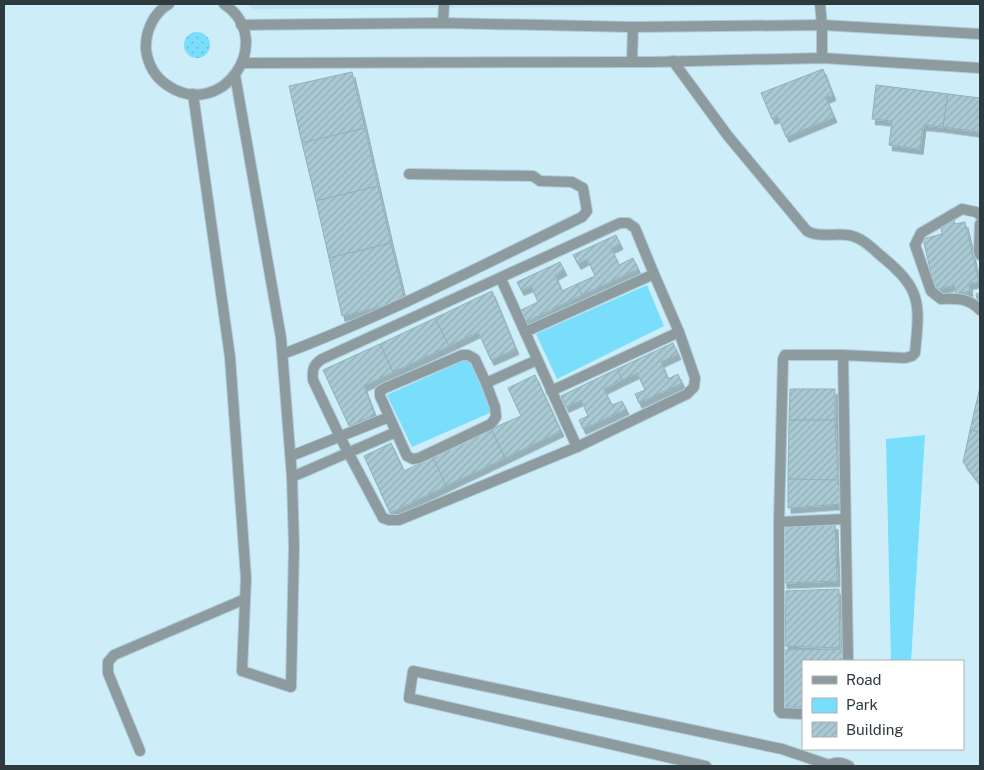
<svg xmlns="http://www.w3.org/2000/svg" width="984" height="770" font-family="'Public Sans',sans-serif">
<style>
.built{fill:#bae4f1}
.grass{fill:url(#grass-dots)}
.park{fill:#78defc}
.building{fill:url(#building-hatch);stroke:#91b0ba;filter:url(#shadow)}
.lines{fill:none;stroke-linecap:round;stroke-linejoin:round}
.lane-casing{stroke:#adcad4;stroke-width:12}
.street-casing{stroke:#adcad4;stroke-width:12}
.lane{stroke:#8d9b9f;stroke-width:10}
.street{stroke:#8d9b9f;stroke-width:10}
</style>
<defs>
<pattern id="grass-dots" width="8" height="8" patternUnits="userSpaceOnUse" patternTransform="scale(1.25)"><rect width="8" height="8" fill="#78defc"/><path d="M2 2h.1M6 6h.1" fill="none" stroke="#68bfd9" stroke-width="1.8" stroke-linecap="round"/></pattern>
<pattern id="building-hatch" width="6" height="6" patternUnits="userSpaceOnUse" patternTransform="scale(1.25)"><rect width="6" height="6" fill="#a9c9d3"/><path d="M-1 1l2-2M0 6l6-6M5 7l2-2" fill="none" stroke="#92adb6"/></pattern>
<filter id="shadow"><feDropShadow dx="3" dy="5.5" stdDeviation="0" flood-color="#0004"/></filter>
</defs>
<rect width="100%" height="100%" fill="#cdeef9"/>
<polygon class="built" points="246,4 811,4 811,6 254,9"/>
<circle class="grass" cx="197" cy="45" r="13"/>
<g class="park">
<polygon points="647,285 664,326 557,379 536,334"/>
<polygon points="469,358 492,412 412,447 387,395"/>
<polygon points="925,435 911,661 891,661 886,439"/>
</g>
<g class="building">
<polygon points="823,69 833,95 826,98 834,117 786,137 778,117 772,119 761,93"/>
<polygon points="352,72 365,128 302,143 289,86"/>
<polygon points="876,85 948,94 943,127 923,125 920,149 889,145 892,121 872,119"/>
<polygon points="948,94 980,98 980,132 943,127"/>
<polygon points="365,128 378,186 316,201 302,143"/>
<polygon points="378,186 391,243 329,258 316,201"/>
<polygon points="954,219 955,224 965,222 979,282 969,284 970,291 956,294 954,285 935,290 923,239 942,234 940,223"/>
<polygon points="616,235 620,244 611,248 619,265 633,258 638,269 582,295 577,284 595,276 587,259 578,264 573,255"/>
<polygon points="391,243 405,301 342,316 329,258"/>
<polygon points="560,262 564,270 555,275 562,291 577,284 582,295 526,322 521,310 538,302 531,286 521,290 517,282"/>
<polygon points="492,291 516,349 491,360 478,332 449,346 435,318"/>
<polygon points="980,293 980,307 979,307 976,294"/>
<polygon points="435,318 449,346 393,372 380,344"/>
<polygon points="673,343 678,354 661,362 668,379 678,374 682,383 639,403 635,394 645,390 637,373 622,380 617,369"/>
<polygon points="380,344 393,372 364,386 375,415 349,426 323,370"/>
<polygon points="617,369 622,380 604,389 612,405 622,401 626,409 583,429 579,420 588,416 581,400 566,407 561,396"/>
<polygon points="535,375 561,431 505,458 491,429 521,416 508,388"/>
<polygon points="980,387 980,432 970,430"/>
<polygon points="790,389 835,389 835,420 789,420"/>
<polygon points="789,420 835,420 838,480 788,479"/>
<polygon points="491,429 505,458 446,486 433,457"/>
<polygon points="970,430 980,432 980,484 963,462"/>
<polygon points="391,443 404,471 433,457 446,486 390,513 364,456"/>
<polygon points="788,479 838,480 841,504 788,508"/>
<polygon points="835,524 837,581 784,583 782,526"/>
<polygon points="839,589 840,648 785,646 786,591"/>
<polygon points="846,649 846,661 803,661 803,707 784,707 784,650"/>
</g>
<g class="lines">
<g class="lane-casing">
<polyline id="lane" points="140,751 108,673 108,662 114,655 245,599"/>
</g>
<g class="street-casing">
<g id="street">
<path d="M169 4C153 13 145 32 146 50 148 64 155 77 167 85 222 123 278 40 224 4"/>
<polyline points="820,4 822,25 822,58"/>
<polyline points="443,23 444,4"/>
<polyline points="241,25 443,23 633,27 822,25 980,34"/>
<path d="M673 61 728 136 807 231C819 238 835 233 848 235 861 237 871 247 880 255 922 289 920 302 915 353L912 356 905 358 843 355 848 661"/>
<polyline points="632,62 633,27"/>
<polyline points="242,63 653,62 822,58 980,68"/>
<polyline points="193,94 230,357 246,578 242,671 291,687 294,546 292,477 281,338 235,75"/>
<path d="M980 215 976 212 962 209 921 233 915 245 931 291 941 299C956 298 969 298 980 310"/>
<polyline points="980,224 979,251 980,255"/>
<polyline points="501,279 577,447"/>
<path d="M525 332 654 274 679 332 695 378 694 387 687 394 577 447 399 520H389L383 518 340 437 313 380C312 370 313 365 322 359L620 223H628L635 228 654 274"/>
<path d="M283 354C386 315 483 265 582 217L587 211 583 188 572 182 540 181 533 176 409 174"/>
<polyline points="486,383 495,407 496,417 491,424 419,458 413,459 407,456 380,396 380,391 385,388 462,355 468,355 475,359 486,383 537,360"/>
<polyline points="551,391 679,332"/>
<polyline points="291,456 389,417"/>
<polyline points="292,477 396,432"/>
<polyline points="779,522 845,519"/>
<polyline points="803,714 781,713 779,710 779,522 783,359 785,355 843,355"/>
<polyline points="706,766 409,698 413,671 782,749 829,765"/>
<path d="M827 766C834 762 842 762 849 766"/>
</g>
</g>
<use href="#lane" class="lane"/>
<use href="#street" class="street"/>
</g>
<rect width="984" height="770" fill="none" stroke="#2d3a3e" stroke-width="10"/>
<rect x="802" y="660" width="162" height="90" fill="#ffffff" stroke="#abb0b2"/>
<rect x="812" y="676" width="25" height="8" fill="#8d9b9f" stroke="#abb0b2"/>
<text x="846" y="685" font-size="15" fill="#2d3a3e">Road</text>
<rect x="812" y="698" width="25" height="15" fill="#78defc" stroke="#abb0b2"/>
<text x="846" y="710" font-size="15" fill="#2d3a3e">Park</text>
<rect x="812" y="722" width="25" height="15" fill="url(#building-hatch)" stroke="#abb0b2"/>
<text x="846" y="735" font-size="15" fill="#2d3a3e">Building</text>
</svg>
